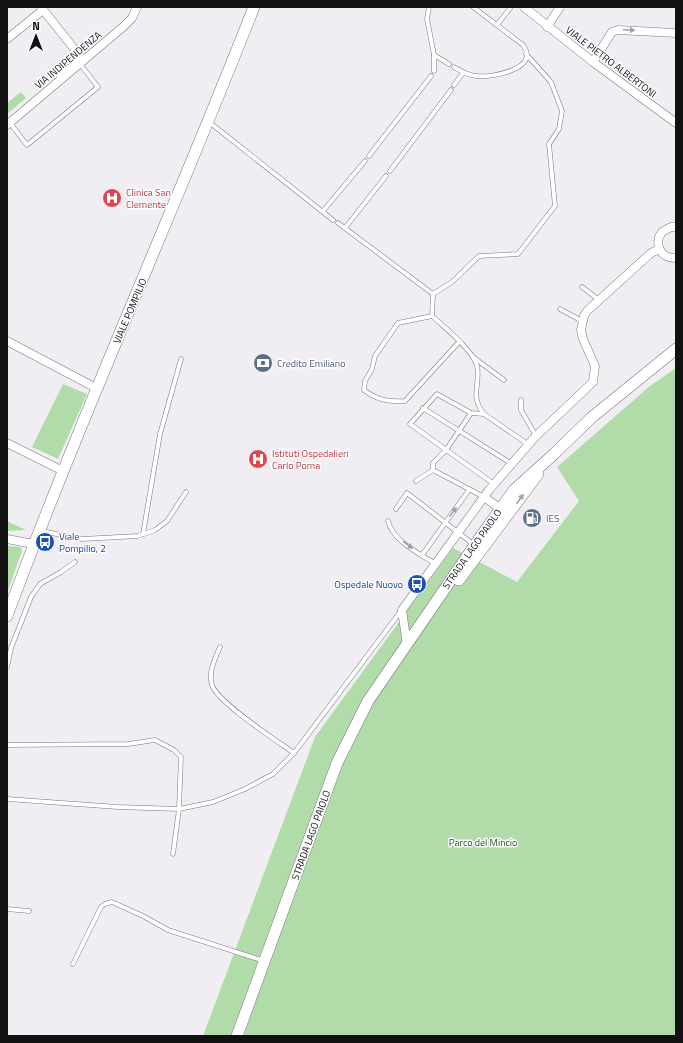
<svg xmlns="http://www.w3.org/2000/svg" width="683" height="1043" font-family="'Titillium Web',sans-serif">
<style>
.green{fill:#b2dbaa}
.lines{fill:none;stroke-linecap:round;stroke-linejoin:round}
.lane-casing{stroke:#79787b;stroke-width:5}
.street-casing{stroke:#79787b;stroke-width:9}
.secondary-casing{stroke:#79787b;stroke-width:12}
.lane{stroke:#fff;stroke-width:4}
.street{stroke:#fff;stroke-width:8}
.secondary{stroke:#fff;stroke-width:11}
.oneway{fill:#a0a0a0}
.labels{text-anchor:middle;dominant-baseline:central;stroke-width:3;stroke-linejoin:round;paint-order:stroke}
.street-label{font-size:10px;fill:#111112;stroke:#fdfcff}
.health-label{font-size:10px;fill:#be3a42;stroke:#fdfcff;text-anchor:start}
.service-label{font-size:10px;fill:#4e5e75;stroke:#fdfcff;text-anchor:start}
.transit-label{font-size:10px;fill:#164399;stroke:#fdfcff;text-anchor:start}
.park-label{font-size:10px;fill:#1f5415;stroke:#fdfcff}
</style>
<rect width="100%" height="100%" fill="#f0eef2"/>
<g class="green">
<polygon points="21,92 26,98 7,114 7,103"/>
<polygon points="676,368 676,1036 203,1036 315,737 453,548 517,582 579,501 557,467 650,386"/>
<polygon points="63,384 87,394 58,459 32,447"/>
<polygon points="7,521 26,530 7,531"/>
<polygon points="7,546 21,547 22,551 7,593"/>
</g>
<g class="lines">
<g class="lane-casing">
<g id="lane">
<polyline points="429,7 427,19 434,55 434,71"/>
<polyline points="497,25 511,7"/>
<polyline points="434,55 449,64"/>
<path d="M454 67C461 71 468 76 477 76 491 78 541 69 523 45L473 7"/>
<polyline points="58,76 82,56"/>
<polyline points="454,85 463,73"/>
<polyline points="209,122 333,220"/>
<polyline points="10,123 27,145 98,87 80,64"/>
<polyline points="369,156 431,76"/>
<polyline points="390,171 451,90"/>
<polyline points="323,211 365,161"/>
<path d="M338 223 433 294 432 316C445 328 473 350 477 366 481 385 469 395 484 414L529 445"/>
<polyline points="345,228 386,176"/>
<polyline points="582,287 599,300"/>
<polyline points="433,294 452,282 479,256 518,254 555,206 549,144 559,129 562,111 551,82 526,54"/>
<polyline points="560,309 582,321"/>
<path d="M432 316 398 323 375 356 372 369 365 381 364 390C377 400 388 402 405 401L459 342"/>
<polyline points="473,357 504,380"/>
<polyline points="521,400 521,410 536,436"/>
<polyline points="423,408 512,464"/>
<polyline points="471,413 446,450 433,463 433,470 484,497"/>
<polyline points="484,414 471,413 437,394 410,424 494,484"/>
<polyline points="416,481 433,470"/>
<polyline points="396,509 407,493 473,544"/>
<path d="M388 521C393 541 418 553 436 564"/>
<polyline points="41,531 82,539 138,536 155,530 167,521 186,492"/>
<polyline points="143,534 160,434 181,359"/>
<polyline points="422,555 469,490"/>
<path d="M220 647C215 659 208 672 212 685 217 702 277 741 294 753L401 611"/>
<polyline points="7,667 11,648 31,597 40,584 61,572 75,562"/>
<polyline points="7,745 128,744 155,740 174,750 181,757 179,809 118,807 7,799"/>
<polyline points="173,854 179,809 213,802 245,789 273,774 294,753"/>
<polyline points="7,909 29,911"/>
<polyline points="73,964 101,907 105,904 112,902 143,916 168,930 264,961"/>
</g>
</g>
<g class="street-casing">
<g id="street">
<polyline points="41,7 83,60"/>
<polyline points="524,7 593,62 676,123"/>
<polyline points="547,27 560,7"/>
<polyline points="7,39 43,10"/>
<polyline points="593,62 612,32 618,30 676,33"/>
<polyline points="7,125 123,27 132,18 137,7"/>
<path d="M676 227H671L662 232C653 244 661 259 676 258"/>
<polyline points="7,341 98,389"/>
<polyline points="7,443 63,471"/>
<polyline points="484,497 501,509"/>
<polyline points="7,539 34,544"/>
<polyline points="407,645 402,610 489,490 536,436 593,382 595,366 583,339 581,330 584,316 587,311 651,253 659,249"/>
</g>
</g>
<g class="secondary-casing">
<g id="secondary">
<polyline points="459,580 538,474"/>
<path d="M7 616C83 411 174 211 254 7"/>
<polyline points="237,1036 337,763 368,701 479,539 514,490 554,454 591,418 676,349"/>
</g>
</g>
<use href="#lane" class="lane"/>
<use href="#street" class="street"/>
<use href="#secondary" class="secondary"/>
</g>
<defs><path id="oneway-solid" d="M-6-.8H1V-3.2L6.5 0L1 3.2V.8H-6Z"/></defs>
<g class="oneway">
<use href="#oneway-solid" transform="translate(629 30) rotate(3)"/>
<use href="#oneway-solid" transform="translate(520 499) rotate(-54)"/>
<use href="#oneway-solid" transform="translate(453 512) rotate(-53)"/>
<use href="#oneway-solid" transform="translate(408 545) rotate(37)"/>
</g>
<defs>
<g id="hospital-disc" transform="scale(1)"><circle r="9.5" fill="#e0444e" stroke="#fdfcff"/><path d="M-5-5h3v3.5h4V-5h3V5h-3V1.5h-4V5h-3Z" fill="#fff"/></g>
<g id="bank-disc" transform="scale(1)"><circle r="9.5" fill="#5c6f8a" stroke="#fdfcff"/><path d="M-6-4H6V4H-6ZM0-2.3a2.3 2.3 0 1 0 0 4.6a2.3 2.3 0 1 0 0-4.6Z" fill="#fff"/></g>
<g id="fuel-disc" transform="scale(1)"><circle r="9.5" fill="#5c6f8a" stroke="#fdfcff"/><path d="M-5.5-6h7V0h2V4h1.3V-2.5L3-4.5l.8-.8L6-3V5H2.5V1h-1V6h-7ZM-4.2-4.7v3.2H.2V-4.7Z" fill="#fff"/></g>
<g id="bus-disc" transform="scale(1)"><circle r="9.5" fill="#1a4fb4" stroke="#fdfcff"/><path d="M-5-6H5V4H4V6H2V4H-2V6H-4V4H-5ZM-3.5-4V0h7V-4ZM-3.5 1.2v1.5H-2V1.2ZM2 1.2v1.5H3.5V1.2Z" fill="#fff"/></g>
</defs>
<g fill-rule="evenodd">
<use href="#hospital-disc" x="112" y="198"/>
<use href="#bank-disc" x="263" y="363"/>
<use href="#hospital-disc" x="258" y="459"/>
<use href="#fuel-disc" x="532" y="518"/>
<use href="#bus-disc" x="45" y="542"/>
<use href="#bus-disc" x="417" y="584"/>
</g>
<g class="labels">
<g class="street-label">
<text transform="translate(68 60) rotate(-40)">VIA INDIPENDENZA</text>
<text transform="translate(611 62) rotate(37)">VIALE PIETRO ALBERTONI</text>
<text transform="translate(130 311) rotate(-67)">VIALE POMPILIO</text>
<text transform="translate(472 549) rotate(-55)">STRADA LAGO PAIOLO</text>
<text transform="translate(311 835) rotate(-70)">STRADA LAGO PAIOLO</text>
</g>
<g class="health-label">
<text x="126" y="192">Clinica San<tspan x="126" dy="12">Clemente</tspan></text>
<text x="272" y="453">Istituti Ospedalieri<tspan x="272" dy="12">Carlo Poma</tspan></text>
</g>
<g class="service-label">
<text x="277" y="363">Credito Emiliano</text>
<text x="546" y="518">IES</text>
</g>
<g class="transit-label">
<text x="59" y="536">Viale<tspan x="59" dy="12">Pompilio, 2</tspan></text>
<text x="403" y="584" text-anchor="end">Ospedale Nuovo</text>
</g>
<g class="park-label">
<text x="483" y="842">Parco del Mincio</text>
</g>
</g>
<rect width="683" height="1043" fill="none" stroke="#111112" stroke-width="16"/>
<g transform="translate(36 36)" stroke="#fdfcff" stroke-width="3" paint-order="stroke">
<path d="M0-3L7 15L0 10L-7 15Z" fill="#111112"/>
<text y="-6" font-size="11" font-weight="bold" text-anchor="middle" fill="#111112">N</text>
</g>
</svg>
